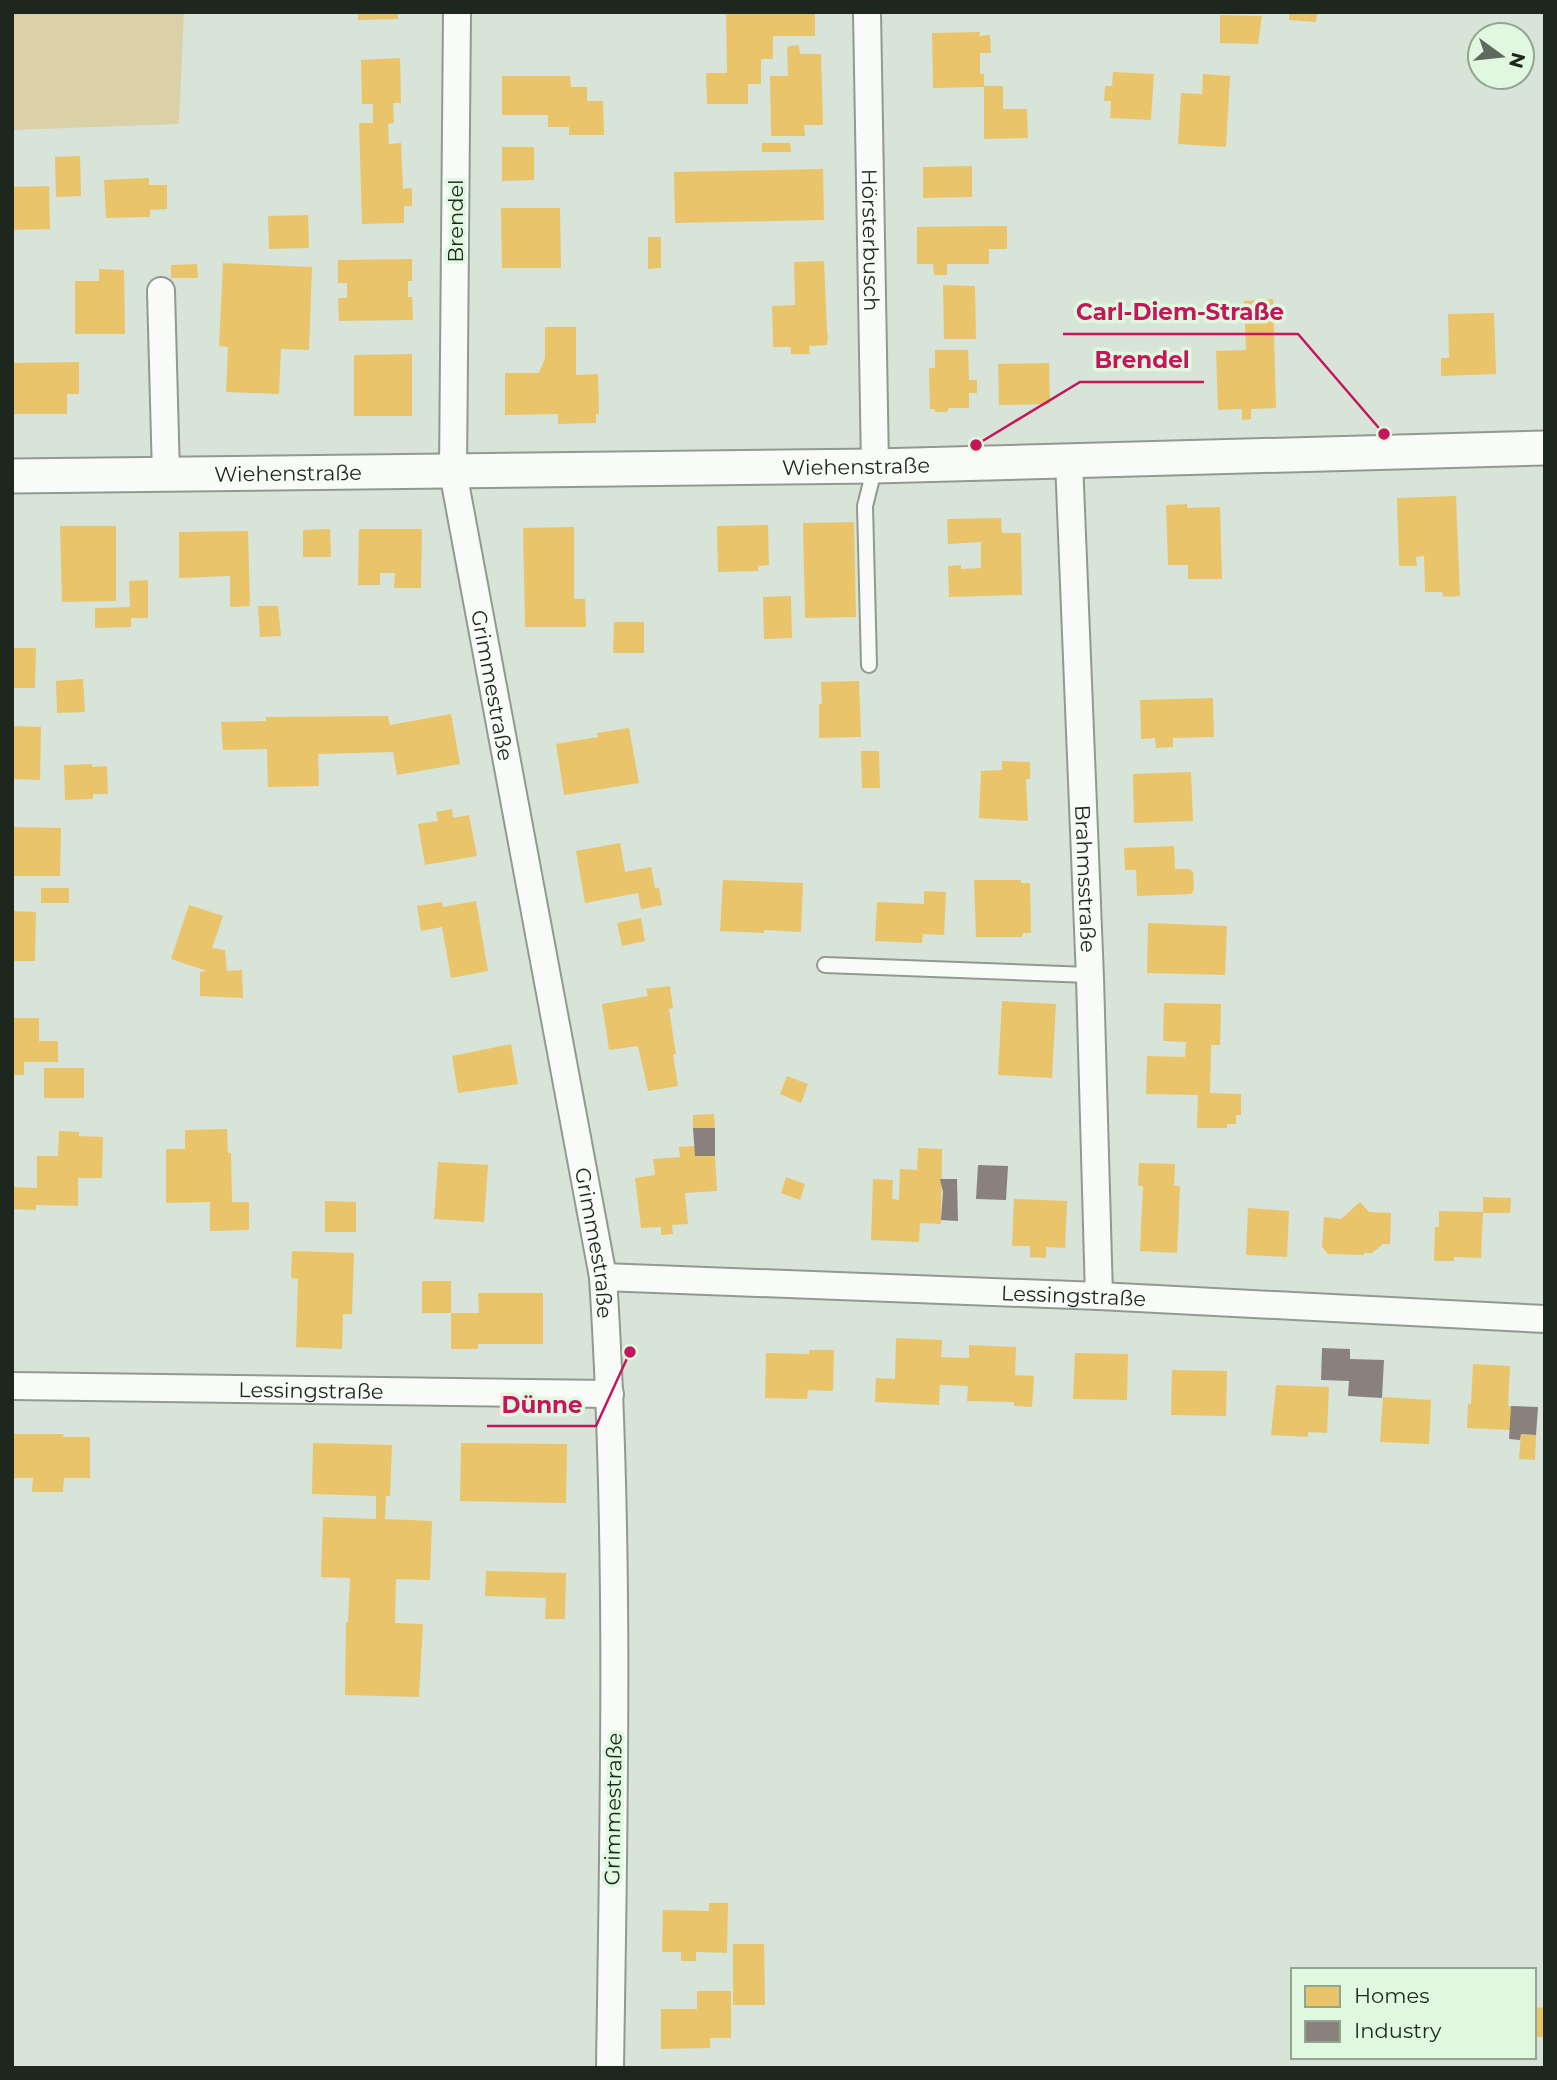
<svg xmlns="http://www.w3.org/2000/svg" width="1557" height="2080" font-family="Montserrat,sans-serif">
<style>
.green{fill:#dad1a9}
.homes{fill:#e9c46a}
.industry{fill:#8a817c}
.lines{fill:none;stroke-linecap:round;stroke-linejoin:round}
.service-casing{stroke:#909a90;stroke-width:18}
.minor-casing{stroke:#909a90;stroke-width:30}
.tertiary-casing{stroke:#909a90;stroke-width:37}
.service{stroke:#f9fbf9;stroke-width:14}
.minor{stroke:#f9fbf9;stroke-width:26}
.tertiary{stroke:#f9fbf9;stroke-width:33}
.labels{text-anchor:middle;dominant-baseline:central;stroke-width:7;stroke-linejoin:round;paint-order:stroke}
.street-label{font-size:21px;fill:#1e271e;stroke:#dff8df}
.leader{fill:none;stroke:#c2185b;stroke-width:2.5}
.callout-dot{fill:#c2185b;stroke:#dff8df;stroke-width:2.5}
.callout-label{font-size:23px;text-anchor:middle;font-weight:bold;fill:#c2185b;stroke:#dff8df;stroke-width:7;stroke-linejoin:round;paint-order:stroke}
</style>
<rect width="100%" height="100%" fill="#d8e4d8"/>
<polygon class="green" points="12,12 184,12 179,124 12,130"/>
<g class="homes">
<polygon points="358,12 398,12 398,19 358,20"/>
<polygon points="726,12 815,12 815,36 773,36 773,59 761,59 761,84 748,84 748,104 707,104 706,73 727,73"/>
<polygon points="1289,12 1317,12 1316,22 1289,20"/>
<polygon points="1220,15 1262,16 1258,44 1220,43"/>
<polygon points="980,32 979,36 990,35 991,53 980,53 980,74 984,74 984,86 1003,86 1003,109 1027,109 1028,138 984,139 984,87 933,88 932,33"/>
<polygon points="799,45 800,54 821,54 823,125 804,125 805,136 771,136 770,76 788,76 787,48 789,46"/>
<polygon points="400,58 401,103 393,103 394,123 388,124 389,144 401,143 403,189 412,188 412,206 404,206 404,223 362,224 359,123 373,123 373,104 362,104 361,60"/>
<polygon points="1113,72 1154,74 1151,120 1110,118 1111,101 1104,101 1105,86 1112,86"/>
<polygon points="1203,74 1230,76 1226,147 1178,144 1181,93 1202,94"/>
<polygon points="502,76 570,76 571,87 587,87 587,101 603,101 604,135 569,135 569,127 548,127 548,115 502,115"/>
<polygon points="762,143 790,143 791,152 762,152"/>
<polygon points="502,147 534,147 534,180 502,181"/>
<polygon points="80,156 81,196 56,197 55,157"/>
<polygon points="972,166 972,197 923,198 923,167"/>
<polygon points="823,169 824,220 675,223 674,172"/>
<polygon points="149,178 149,185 167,185 167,209 150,210 150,217 106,218 104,180"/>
<polygon points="49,186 50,229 12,230 12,187"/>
<polygon points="501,208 560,208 561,268 502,268"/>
<polygon points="308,215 309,248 269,249 268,216"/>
<polygon points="983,226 1007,226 1007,249 989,249 989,264 947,264 947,275 934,275 933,264 917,264 917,227"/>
<polygon points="648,237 661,237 661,268 648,269"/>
<polygon points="412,259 412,281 408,281 408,297 412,297 413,320 339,321 338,298 347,298 347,283 338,283 338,260"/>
<polygon points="824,261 827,330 828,336 827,345 809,346 810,354 791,354 791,347 773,347 772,306 795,305 794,262"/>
<polygon points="223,263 312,267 309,350 281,349 279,394 226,392 228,347 219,346"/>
<polygon points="197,264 198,278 171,278 171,265"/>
<polygon points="99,269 124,270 125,334 75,334 75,281 99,281"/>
<polygon points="943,285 975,286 976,339 944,339"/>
<polygon points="1273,299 1276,408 1251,409 1251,419 1242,420 1242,409 1218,410 1216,351 1246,350 1244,301"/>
<polygon points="1494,313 1496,374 1441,376 1441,358 1449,358 1448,314"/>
<polygon points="545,327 576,327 576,375 598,374 599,414 596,414 596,423 558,424 558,414 505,415 505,373 539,373 545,358"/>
<polygon points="935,350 968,350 969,380 977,380 977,393 969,393 969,408 949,408 947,412 936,412 934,409 930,409 929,368 935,368"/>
<polygon points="412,354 412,416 354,416 354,355"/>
<polygon points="79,362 79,394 67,394 67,414 14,414 14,387 12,387 14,363"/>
<polygon points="1049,363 1050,404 999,405 998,364"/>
<polygon points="1456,496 1460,596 1443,597 1442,592 1425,592 1424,556 1416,557 1417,566 1399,566 1397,498"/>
<polygon points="1187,504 1187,508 1220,507 1222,579 1188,579 1188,565 1168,565 1166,505"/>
<polygon points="1001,518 1002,533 1021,533 1022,595 949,597 948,566 961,565 961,569 981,568 981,542 948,544 947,519"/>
<polygon points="854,522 856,617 805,618 803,523"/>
<polygon points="768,525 769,565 758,566 758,571 718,572 717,526"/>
<polygon points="60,526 116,526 116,601 62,602"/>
<polygon points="574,527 574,599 585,599 586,627 525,627 523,528"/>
<polygon points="330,529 331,557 303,557 303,530"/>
<polygon points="359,529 422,529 421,588 394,588 395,573 380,573 380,585 358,585"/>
<polygon points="248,531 250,606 230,607 230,576 179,578 179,532"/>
<polygon points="148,580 148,618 131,618 131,627 95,628 95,608 130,607 129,581"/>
<polygon points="791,596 792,638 764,639 763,597"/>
<polygon points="258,606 278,606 281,636 260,637"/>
<polygon points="614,622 644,622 644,653 613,653"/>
<polygon points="12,648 36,648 35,688 12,688"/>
<polygon points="83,679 85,712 57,713 56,681"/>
<polygon points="859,681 861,737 819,738 819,704 822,704 821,682"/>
<polygon points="1213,698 1214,737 1173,738 1173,747 1156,748 1155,738 1141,739 1140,700"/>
<polygon points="451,714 460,764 397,775 393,752 318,754 319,786 268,787 267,749 223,750 221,722 266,721 266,717 388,716 390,725"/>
<polygon points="12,726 41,727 40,780 12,779"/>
<polygon points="629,728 639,783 564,795 556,744 598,737 597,733"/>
<polygon points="861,751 879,751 880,788 862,788"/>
<polygon points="1002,761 1030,762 1030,779 1026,779 1028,821 979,818 981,771 1002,770"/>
<polygon points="92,764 92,767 107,766 108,794 93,794 93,799 65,800 64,765"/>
<polygon points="1191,772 1193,821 1134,823 1133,774"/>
<polygon points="452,809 453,818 469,815 477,856 425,865 418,824 438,821 436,812"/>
<polygon points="12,827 61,828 60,876 12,876"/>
<polygon points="620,843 625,872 651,867 655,888 659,888 662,905 641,909 638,893 585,903 576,851"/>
<polygon points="1174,846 1175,869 1190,869 1193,872 1194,889 1191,894 1137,896 1136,870 1125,870 1124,848"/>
<polygon points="723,880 803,883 801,932 764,930 764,933 720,931"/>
<polygon points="974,880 1021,880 1021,883 1030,883 1031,933 1023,933 1022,937 976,937"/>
<rect x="41" y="888" width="28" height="15"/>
<polygon points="924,891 946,892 944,935 923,934 922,943 875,941 877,902 924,904"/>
<polygon points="476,901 488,971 451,978 442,927 421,931 417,906 442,902 443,907"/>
<polygon points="189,905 223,916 212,948 225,950 227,971 242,970 243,998 200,996 200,972 207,971 171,959"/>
<polygon points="12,911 36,912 35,961 12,961"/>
<polygon points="641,918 645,941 622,946 617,923"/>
<polygon points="1148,923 1227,926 1225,975 1147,973"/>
<polygon points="670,986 673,1008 669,1009 676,1054 673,1055 678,1086 648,1091 638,1046 609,1050 602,1004 648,996 646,989"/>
<polygon points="1002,1001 1056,1004 1052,1078 998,1075"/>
<polygon points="1164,1003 1221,1004 1220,1045 1211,1045 1210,1093 1241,1094 1241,1115 1236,1115 1236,1124 1227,1124 1227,1128 1197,1128 1198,1095 1146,1094 1147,1056 1185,1057 1186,1042 1163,1041"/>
<polygon points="12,1018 39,1018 39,1041 58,1041 58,1062 24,1062 24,1075 12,1075"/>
<polygon points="511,1044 518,1084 458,1093 452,1056"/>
<rect x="44" y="1068" width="40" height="30"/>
<polygon points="787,1076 808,1084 801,1103 780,1094"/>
<polygon points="714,1114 715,1128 693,1128 693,1115"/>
<polygon points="227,1129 228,1153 231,1153 232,1202 249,1202 249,1230 210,1231 210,1202 166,1203 166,1149 185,1149 185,1130"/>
<polygon points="59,1131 79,1132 79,1136 103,1137 102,1178 78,1178 78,1206 36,1205 36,1210 12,1209 12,1187 37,1188 37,1156 58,1156"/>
<polygon points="695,1146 695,1156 715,1156 717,1191 685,1193 688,1224 672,1225 673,1234 661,1235 661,1227 641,1228 635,1178 655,1175 653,1159 680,1157 679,1147"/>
<polygon points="918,1148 942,1149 941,1224 920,1223 919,1242 871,1240 873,1179 893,1180 892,1199 899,1200 900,1169 917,1170"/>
<polygon points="438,1162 488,1165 484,1222 434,1219"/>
<polygon points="1139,1163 1175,1164 1174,1186 1180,1186 1177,1253 1140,1251 1143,1186 1138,1186"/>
<polygon points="786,1177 805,1184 800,1200 781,1193"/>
<polygon points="1483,1197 1511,1198 1510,1213 1483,1213"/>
<polygon points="1014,1199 1067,1201 1065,1248 1046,1247 1046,1258 1030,1257 1030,1246 1012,1246"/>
<polygon points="325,1201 356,1202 356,1232 325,1232"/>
<polygon points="1360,1202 1369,1212 1391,1213 1390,1244 1383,1244 1372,1253 1364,1253 1364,1255 1328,1254 1322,1247 1324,1217 1341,1219"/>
<polygon points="1248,1208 1289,1211 1287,1257 1246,1255"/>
<polygon points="1439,1211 1483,1212 1481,1258 1454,1257 1454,1261 1434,1261 1435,1227 1439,1227"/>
<polygon points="292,1251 354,1253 352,1314 343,1314 342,1349 296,1347 298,1279 291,1278"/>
<rect x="422" y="1281" width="29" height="32"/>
<polygon points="478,1293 543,1293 543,1344 478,1344 478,1349 451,1349 451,1313 479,1313"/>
<polygon points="896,1338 942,1340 941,1357 969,1358 969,1345 1016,1347 1015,1375 1034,1376 1032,1407 1014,1406 1014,1402 967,1401 968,1386 940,1385 939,1405 875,1402 876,1378 895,1379"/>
<polygon points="809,1350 834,1350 833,1391 808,1390 807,1399 765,1398 766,1353 809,1354"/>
<polygon points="1075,1353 1128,1354 1127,1400 1073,1399"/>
<polygon points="1473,1364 1510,1366 1508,1406 1511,1406 1511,1430 1467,1428 1468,1404 1471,1404"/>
<polygon points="1172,1370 1227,1371 1226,1416 1171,1415"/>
<polygon points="1276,1385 1329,1387 1327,1433 1308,1432 1308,1437 1271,1435"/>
<polygon points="1383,1397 1431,1400 1429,1444 1380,1442"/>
<polygon points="12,1434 64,1434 63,1437 90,1437 90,1478 64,1478 63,1492 32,1492 33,1478 12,1478"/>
<polygon points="1521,1434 1536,1435 1535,1460 1519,1459"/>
<polygon points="313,1443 392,1445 390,1496 386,1496 385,1519 432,1521 430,1580 396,1579 395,1623 423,1624 419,1697 345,1695 346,1623 348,1622 350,1578 321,1577 323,1517 376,1519 376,1496 312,1494"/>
<polygon points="461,1443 567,1444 566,1503 460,1501"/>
<polygon points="486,1571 566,1573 565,1619 545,1619 546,1598 485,1596"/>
<polygon points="709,1903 728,1903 727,1953 696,1952 696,1961 681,1961 681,1952 662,1952 663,1910 709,1911"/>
<polygon points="733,1944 764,1944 765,2005 733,2005"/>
<polygon points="697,1991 731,1991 731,2038 710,2038 710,2048 661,2049 661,2009 697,2009"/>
<polygon points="1534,2007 1545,2008 1545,2037 1534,2037"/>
</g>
<g class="industry">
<polygon points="693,1128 715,1128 715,1156 695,1156"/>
<polygon points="978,1165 1008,1166 1006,1200 976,1199"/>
<polygon points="940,1179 957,1179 958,1221 941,1220 943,1192"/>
<polygon points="1322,1348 1350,1349 1350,1359 1384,1360 1382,1398 1348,1396 1349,1381 1321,1380"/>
<polygon points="1511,1406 1538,1407 1536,1435 1521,1434 1520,1440 1509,1439"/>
</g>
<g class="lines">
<g class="service-casing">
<g id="service">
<polyline points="869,665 865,506 875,466"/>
<polyline points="825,965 1089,975"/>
</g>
</g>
<g class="minor-casing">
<g id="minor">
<path id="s1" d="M457 12 453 472 603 1277C620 1540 614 1804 610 2068"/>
<path id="s2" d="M867 12 875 466"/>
<polyline points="161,291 166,475"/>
<path id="s3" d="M1069 461 1090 978 1099 1296"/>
<path id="s4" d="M603 1277 1099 1296 1545 1319"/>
<path id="s5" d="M12 1386 610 1394"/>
</g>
</g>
<g class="tertiary-casing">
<g id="tertiary">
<path id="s6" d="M12 476 875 466 1545 448"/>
</g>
</g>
<use href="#service" class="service"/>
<use href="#minor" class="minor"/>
<use href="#tertiary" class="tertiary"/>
</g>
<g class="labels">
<g class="street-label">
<text transform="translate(455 221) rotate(-90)">Brendel</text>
<text stroke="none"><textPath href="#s2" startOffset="228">Hörsterbusch</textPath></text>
<text stroke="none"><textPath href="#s6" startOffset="844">Wiehenstraße</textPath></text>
<text stroke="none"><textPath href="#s6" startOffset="276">Wiehenstraße</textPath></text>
<text stroke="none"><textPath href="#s1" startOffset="677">Grimmestraße</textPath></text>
<text stroke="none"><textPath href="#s3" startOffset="418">Brahmsstraße</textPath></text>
<text stroke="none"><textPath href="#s1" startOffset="1244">Grimmestraße</textPath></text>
<text stroke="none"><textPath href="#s4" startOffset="471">Lessingstraße</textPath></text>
<text stroke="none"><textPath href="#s5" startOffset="299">Lessingstraße</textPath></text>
<text transform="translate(613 1809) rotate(-89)">Grimmestraße</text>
</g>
</g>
<path class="leader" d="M1384 434L1298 334H1063M976 445L1080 382H1204M630 1352L596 1426H487"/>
<g class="callout-dot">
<circle cx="1384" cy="434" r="7"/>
<circle cx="976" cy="445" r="7"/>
<circle cx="630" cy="1352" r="7"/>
</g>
<g class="callout-label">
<text x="1180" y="320">Carl-Diem-Straße</text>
<text x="1142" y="368">Brendel</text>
<text x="542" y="1413">Dünne</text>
</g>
<rect width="1557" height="2080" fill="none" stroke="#1e271e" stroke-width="28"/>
<rect x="1291" y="1968" width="245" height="91" fill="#dff8df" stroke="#92a492" stroke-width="2"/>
<rect x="1305" y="1986" width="35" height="21" fill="#e9c46a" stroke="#92a492" stroke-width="2"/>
<text x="1354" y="2003" font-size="21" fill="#1e271e">Homes</text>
<rect x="1305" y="2021" width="35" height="21" fill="#8a817c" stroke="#92a492" stroke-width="2"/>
<text x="1354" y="2038" font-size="21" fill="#1e271e">Industry</text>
<g transform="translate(1501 56) rotate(105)"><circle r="33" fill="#dff8df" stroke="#92a492" stroke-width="2"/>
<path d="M0-5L12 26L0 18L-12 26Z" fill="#5f695f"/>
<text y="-10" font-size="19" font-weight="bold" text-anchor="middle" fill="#1e271e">N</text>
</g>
</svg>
